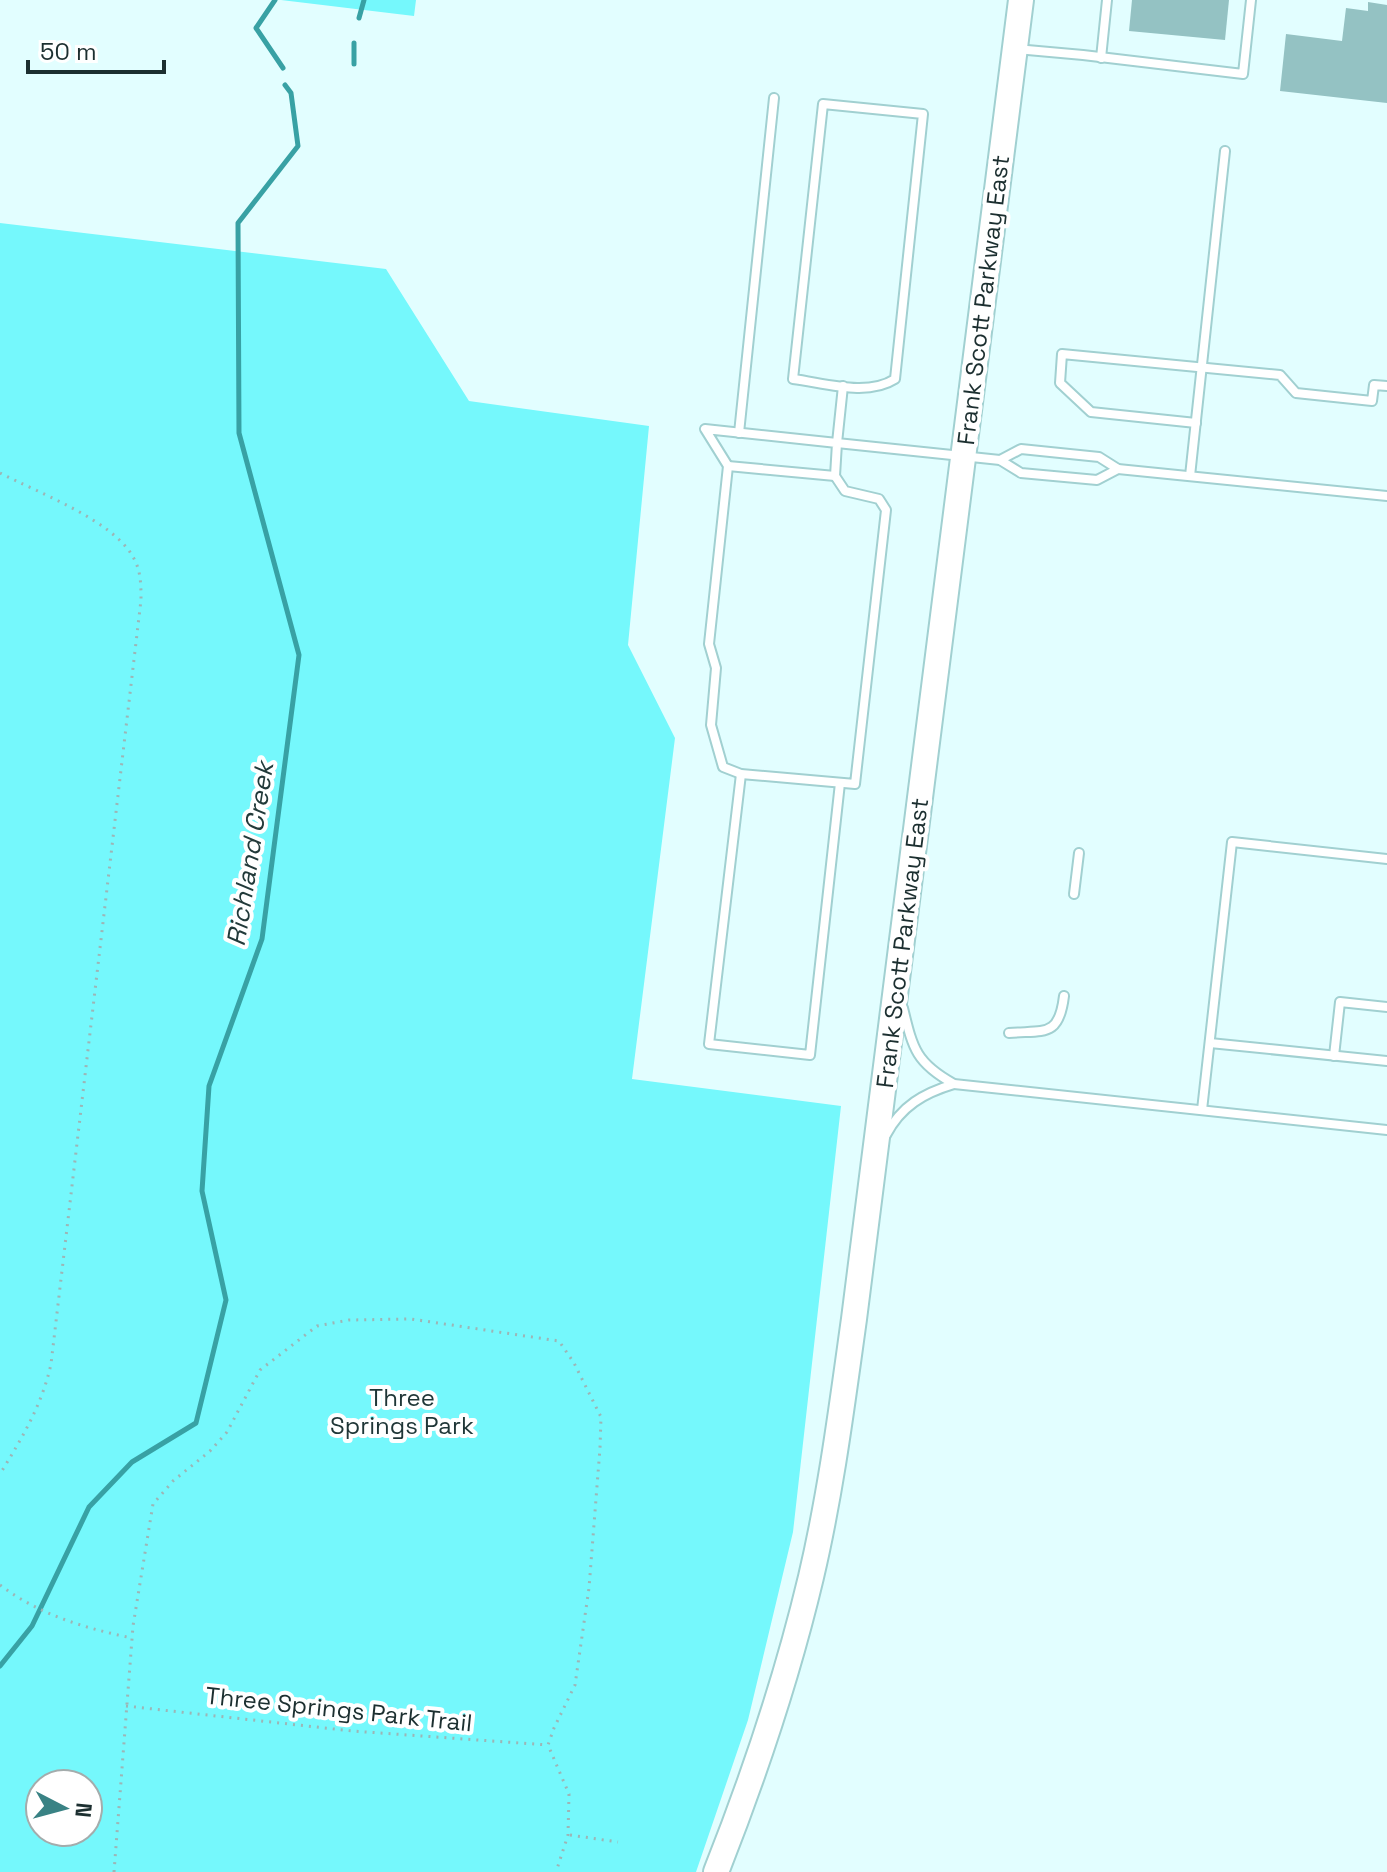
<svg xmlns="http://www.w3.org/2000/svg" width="1387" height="1872" font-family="'Space Grotesk',sans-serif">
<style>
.green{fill:#75f8fc;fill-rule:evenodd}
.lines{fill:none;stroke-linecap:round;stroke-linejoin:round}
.stream{stroke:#38a1a4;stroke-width:5}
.building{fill:#94c2c3}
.service-casing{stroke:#a1d0d1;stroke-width:12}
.secondary-casing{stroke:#a1d0d1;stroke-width:28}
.path{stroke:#9cb5b6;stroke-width:3;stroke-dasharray:2 6;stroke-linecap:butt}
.service{stroke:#fff;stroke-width:8}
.secondary{stroke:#fff;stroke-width:24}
.labels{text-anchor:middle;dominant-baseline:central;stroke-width:8;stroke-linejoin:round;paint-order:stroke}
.street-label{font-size:24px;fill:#1c2f30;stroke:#fff}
.park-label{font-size:24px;fill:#1f3637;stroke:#fff}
.water-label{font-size:26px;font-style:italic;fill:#223a3a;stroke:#fff}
</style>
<rect width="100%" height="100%" fill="#e2feff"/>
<g class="green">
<polygon points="281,0 416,0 414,16"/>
<path d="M0 223 386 269 469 401 649 426 628 645 675 738 632 1079 841 1106 793 1532 748 1720 696 1872H0ZM88 1784V1832H40V1784Z"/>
</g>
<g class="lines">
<g class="stream">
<polyline points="275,0 256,28 283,68"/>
<polyline points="359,18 364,0"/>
<polyline points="354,64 354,43"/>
<polyline points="0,1666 32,1626 89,1507 132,1462 196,1423 226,1300 202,1191 209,1086 262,939 299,655 239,433 238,223 298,146 291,93 285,85"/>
</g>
</g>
<g class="building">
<polygon points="1132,0 1229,0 1225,40 1129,31"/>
<polygon points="1368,2 1387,5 1387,103 1280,91 1286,34 1342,41 1346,8 1368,11"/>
</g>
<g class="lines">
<g class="service-casing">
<g id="service">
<polyline points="1016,49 1083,55 1243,74 1251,0"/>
<polyline points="1101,58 1107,0"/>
<path d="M823 104 923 114 895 379C867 397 825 383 793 379Z"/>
<polyline points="843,386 837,443 1000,460 1021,473 1097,480 1118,469"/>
<polyline points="1196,423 1091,412 1060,383 1062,354 1280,375 1296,393 1372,401 1374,385 1387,386"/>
<polygon points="705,429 837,443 835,476 845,491 879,499 886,510 855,784 741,774 723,767 711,725 716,668 709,644 728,466"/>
<polyline points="739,433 774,98"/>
<polyline points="1000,460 1021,449 1099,457 1118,469 1387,496"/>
<polyline points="728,466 835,476"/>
<polyline points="1190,476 1225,151"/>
<polyline points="741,774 709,1044 810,1055 840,783"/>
<polyline points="1074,894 1079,853"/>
<path d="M903 1008C913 1049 916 1063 954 1084L1387 1130"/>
<path d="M1009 1033C1044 1030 1059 1038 1064 996"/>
<polyline points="1210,1043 1387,1061"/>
<polyline points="1334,1056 1340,1002 1387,1007"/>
<polyline points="1202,1110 1232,842 1387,859"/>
<path d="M886 1135C901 1106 924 1093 954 1084"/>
</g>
</g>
<g class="secondary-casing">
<path id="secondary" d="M716 1872C754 1776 787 1678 811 1577 831 1492 842 1405 854 1319L1021 0"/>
</g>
<g class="path">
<path d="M0 473C37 492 114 521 133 557 141 570 141 585 141 600L51 1364C42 1405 22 1438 0 1474"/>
<path d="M0 1585C40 1615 84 1628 132 1638"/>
<polyline points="126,1706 352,1731 548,1745"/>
<polyline points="570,1835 618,1842"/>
<polyline points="114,1872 133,1626 153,1504 173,1481 210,1451 227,1432 260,1370 317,1326 349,1320 411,1319 559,1341 574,1363 601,1417 600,1448 589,1588 575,1685 554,1728 548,1745 569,1794 568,1835 556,1872"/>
</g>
<use href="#service" class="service"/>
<use href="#secondary" class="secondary"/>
</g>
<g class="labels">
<g class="street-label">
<text transform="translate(983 300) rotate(-83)">Frank Scott Parkway East</text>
<text transform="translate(902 943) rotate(-83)">Frank Scott Parkway East</text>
<text transform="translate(339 1709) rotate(6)">Three Springs Park Trail</text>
</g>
<g class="park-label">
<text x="402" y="1397">Three<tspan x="402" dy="28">Springs Park</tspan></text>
</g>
<g class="water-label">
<text transform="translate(250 854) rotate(-81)">Richland Creek</text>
</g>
</g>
<g transform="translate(64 1808) rotate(96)"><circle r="38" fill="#ffffff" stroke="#a4acac" stroke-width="2"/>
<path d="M0-6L14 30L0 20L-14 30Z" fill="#398284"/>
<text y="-12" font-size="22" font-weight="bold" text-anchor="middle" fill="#1c2f30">N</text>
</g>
<path d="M28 60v12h136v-12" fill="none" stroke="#1c2f30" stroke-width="4"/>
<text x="40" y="60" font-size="24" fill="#1c2f30" stroke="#ffffff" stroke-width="6" paint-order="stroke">50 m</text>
</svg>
